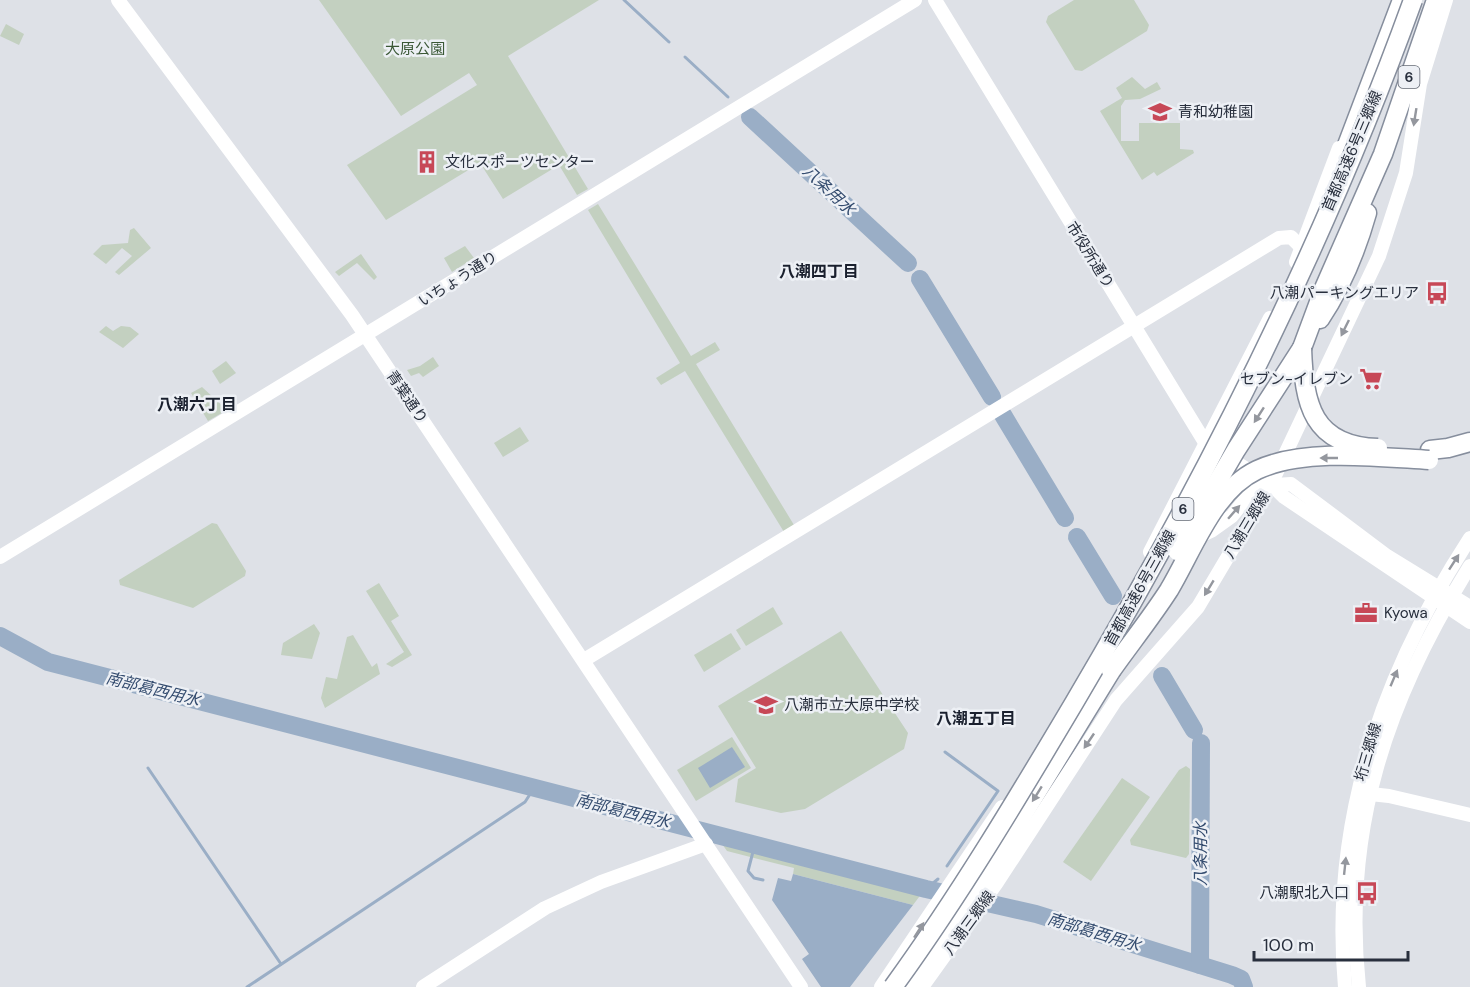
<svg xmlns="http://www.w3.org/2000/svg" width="1470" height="987" font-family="'DM Sans','Noto Sans JP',sans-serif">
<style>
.green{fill:#c3d0c0}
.water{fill:#9aaec6}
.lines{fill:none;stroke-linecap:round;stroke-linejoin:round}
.stream{stroke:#9aaec6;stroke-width:3}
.river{stroke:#9aaec6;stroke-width:18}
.highway-casing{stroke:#868e9d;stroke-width:21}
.secondary{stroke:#fff;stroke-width:14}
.highway{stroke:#fff;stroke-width:18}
.highway-bridge-casing{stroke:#868e9d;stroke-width:21;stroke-linecap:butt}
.highway-bridge{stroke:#fff;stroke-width:18}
.oneway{fill:#94979e}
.labels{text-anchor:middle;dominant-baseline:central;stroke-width:5;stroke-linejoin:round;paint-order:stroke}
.shield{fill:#edf0f5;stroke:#636974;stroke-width:1.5}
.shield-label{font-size:14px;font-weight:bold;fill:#282f3d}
.park-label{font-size:15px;fill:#3b5836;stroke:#edf0f5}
.poi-label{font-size:15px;fill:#282f3d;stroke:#edf0f5;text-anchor:start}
.street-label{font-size:15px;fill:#282f3d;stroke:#edf0f5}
.water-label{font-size:16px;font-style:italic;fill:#344c6f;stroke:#edf0f5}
.neighbourhood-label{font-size:16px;font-weight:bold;fill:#1a202e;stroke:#edf0f5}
</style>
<rect width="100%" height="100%" fill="#dee1e7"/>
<g class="green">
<polygon points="319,0 599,0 508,56 588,189 577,195 559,165 503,199 480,163 386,220 347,165 477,85 469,73 401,116"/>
<polygon points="1074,0 1134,0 1149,25 1147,31 1082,71 1075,70 1046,22 1048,16"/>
<polygon points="6,24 24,34 19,45 0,36"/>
<polygon points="1132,77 1145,89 1157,82 1161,89 1140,99 1125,100 1121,106 1121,141 1139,141 1139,123 1180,123 1180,149 1193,150 1194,153 1157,176 1154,172 1142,180 1100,111 1122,98 1116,88"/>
<polygon points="598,204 691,356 715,342 720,350 696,364 794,525 784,532 685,371 661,385 656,378 680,363 588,210"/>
<polygon points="134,228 151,248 119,275 115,272 132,256 122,248 106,264 93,254 102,245 128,243 130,230"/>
<polygon points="465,246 474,258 452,272 444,258"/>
<polygon points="361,254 377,277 374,280 357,263 339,276 335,272"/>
<polygon points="106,326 113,331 121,326 130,327 139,334 123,348 99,332"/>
<polygon points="433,357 439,366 423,377 419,373 411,376 407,370 420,366"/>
<polygon points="226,361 236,373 220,384 212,371"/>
<polygon points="202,387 227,410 208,421 191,393"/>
<polygon points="520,427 529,441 503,457 494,443"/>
<polygon points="212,523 217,524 246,571 245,576 193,608 120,585 119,580"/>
<polygon points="379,583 399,616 391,621 412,655 392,667 386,664 404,652 366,591"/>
<polygon points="773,607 783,624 746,646 736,630"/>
<polygon points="314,624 320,633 312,659 281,655 283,643"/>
<polygon points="841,631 908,733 904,749 805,809 781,813 735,802 738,779 756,768 718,706"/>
<polygon points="731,633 741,649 704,672 694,655"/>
<polygon points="353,635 372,667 377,663 380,674 325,708 321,698 326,677 337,679 347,637"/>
<polygon points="732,737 751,768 696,801 677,770"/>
<polygon points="1186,766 1190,769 1189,854 1186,858 1131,845 1130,840 1179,770"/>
<polygon points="1122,778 1150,797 1091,881 1063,862"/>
<polygon points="720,841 922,893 913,905 793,874 794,868 727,851"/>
</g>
<g class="water">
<polygon points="732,747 745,767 710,788 698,768"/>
<polygon points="793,874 913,905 850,987 821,987 802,959 809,954 772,900 778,878 791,881"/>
</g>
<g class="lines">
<g class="stream">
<polyline points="624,0 669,42"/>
<polyline points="685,57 728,97"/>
<polyline points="945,752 998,791 947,866"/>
<polyline points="148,768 281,964"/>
<polyline points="755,844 748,871 754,878 763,880"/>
<polyline points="926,889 938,879"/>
<polyline points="247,987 525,802 534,788"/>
</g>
<g class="river">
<polyline points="750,117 908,263"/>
<polyline points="920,279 992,397"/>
<polyline points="1003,415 1065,518"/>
<polyline points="1077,537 1113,596"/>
<polyline points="0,636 48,662 926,889 1036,914 1232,975 1241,979 1244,987"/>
<polyline points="1162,676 1194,730"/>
<polyline points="1200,965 1201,743"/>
</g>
<g class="highway-casing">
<g id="highway">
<polyline points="1341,161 1402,0"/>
<path d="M1320 319C1342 286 1356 252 1367 213"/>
<polyline points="1302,348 1325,286 1383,154 1436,0"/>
<polyline points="1430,450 1448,448 1470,442"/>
<polyline points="911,987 986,875 1111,671"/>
</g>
</g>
<g class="secondary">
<polyline points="118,0 352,315 801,987"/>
<polyline points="935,0 1206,444 1271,484 1284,497 1470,622"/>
<polyline points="1296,262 1339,148"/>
<polyline points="1196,538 1211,531 1232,516 1256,486 1291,484 1387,556 1470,607"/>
<polyline points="1150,552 1270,318"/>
<polyline points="0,557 915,0"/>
<polyline points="584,660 1279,238 1291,237 1302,248"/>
<polyline points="1361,793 1389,796 1470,815"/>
<polyline points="423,987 545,908 601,882 706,844"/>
<polyline points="881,987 1002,807"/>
<polyline points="922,987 996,884 1116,700 1198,607 1271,484 1379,256 1406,173 1420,84 1446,0"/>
<path d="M1345 987C1330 824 1382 673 1470 538"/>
<path d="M1359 987C1342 829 1387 699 1470 566"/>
</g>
<use href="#highway" class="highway"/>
<g class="highway-bridge-casing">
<g id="highway-bridge">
<path d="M1302 348C1304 404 1312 446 1378 448"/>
<polyline points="1177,551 1236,450 1302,348"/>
<path d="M1111 671C1130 644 1151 618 1169 590 1193 550 1213 491 1257 470 1304 448 1378 457 1429 460"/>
<path d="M893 987C959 896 1017 799 1074 703 1206 480 1325 244 1413 0"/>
</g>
</g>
<use href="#highway-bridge" class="highway-bridge"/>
</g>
<defs><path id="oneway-solid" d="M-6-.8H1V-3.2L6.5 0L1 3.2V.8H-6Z" transform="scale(1.5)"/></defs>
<g class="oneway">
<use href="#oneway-solid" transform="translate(1415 117) rotate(99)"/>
<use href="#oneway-solid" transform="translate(1345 328) rotate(116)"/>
<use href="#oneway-solid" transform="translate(1259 415) rotate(123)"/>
<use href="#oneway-solid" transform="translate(1329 458) rotate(-180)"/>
<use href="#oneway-solid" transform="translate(1234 512) rotate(-49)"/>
<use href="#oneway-solid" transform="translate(1454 562) rotate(-57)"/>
<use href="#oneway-solid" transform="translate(1209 588) rotate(121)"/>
<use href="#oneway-solid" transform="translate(1394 678) rotate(-67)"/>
<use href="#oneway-solid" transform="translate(1089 741) rotate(124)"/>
<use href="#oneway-solid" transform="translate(1037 794) rotate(122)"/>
<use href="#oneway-solid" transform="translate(1345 866) rotate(-84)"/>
<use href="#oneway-solid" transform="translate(919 930) rotate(-57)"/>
</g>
<defs>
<g id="school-bare" transform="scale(1.8)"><path d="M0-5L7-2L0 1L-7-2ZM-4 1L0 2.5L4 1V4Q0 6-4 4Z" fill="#c74857" stroke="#edf0f5" stroke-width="2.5" paint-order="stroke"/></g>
<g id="building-bare" transform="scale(1.8)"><path d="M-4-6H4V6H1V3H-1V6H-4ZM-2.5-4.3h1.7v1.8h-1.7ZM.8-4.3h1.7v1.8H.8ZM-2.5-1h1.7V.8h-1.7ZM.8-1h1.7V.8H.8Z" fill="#c74857" stroke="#edf0f5" stroke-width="2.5" paint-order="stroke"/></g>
<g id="bus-bare" transform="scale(1.8)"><path d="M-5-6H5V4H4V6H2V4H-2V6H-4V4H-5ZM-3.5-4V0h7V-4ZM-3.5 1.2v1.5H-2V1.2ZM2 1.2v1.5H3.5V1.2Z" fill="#c74857" stroke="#edf0f5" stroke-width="2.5" paint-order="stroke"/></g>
<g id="supermarket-bare" transform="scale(1.8)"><path d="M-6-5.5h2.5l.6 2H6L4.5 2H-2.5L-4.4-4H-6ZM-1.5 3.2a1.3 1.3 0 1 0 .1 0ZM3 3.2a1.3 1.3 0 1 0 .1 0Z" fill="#c74857" stroke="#edf0f5" stroke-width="2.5" paint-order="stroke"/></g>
<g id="office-bare" transform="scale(1.8)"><path d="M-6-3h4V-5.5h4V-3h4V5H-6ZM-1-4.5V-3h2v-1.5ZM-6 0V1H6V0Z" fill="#c74857" stroke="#edf0f5" stroke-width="2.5" paint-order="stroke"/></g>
</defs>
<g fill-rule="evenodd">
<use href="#school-bare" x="1160" y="112"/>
<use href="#building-bare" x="427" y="162"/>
<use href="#bus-bare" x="1437" y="293"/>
<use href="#supermarket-bare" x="1371" y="379"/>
<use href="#office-bare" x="1366" y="613"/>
<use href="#school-bare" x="766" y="705"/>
<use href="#bus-bare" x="1367" y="893"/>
</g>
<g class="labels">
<g class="shield">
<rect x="1398.5" y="66" width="21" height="22" rx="4.5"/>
<rect x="1172.5" y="498" width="21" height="22" rx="4.5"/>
</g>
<g class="shield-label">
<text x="1409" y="77">6</text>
<text x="1183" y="509">6</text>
</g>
<g class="park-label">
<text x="415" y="49">大原公園</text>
</g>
<g class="poi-label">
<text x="1178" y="112">青和幼稚園</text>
<text x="445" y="162">文化スポーツセンター</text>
<text x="1419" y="293" text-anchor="end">八潮パーキングエリア</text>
<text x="1353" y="379" text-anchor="end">セブン-イレブン</text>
<text x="1384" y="613">Kyowa</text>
<text x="784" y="705">八潮市立大原中学校</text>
<text x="1349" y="893" text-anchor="end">八潮駅北入口</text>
</g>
<g class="street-label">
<text transform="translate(1352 151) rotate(-67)">首都高速6号三郷線</text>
<text transform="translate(1090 255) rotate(58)">市役所通り</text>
<text transform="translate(458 279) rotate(-32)">いちょう通り</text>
<text transform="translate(407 397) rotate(56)">青葉通り</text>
<text transform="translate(1247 525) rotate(-59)">八潮三郷線</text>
<text transform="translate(1140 588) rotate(-61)">首都高速6号三郷線</text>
<text transform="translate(1368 752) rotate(-74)">垳三郷線</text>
<text transform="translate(969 923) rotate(-54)">八潮三郷線</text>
</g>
<g class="water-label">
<text transform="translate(829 190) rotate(43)">八条用水</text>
<text transform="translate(153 689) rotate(14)">南部葛西用水</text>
<text transform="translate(623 811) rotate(14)">南部葛西用水</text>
<text transform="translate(1200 854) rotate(-90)">八条用水</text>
<text transform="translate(1094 932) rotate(17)">南部葛西用水</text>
</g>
<g class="neighbourhood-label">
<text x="819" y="271">八潮四丁目</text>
<text x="197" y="404">八潮六丁目</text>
<text x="976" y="718">八潮五丁目</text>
</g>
</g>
<path d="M1254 951v9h154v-9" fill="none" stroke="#282f3d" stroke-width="3"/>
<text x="1263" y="951" font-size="18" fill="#282f3d" stroke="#edf0f5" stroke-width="4.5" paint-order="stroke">100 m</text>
</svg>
